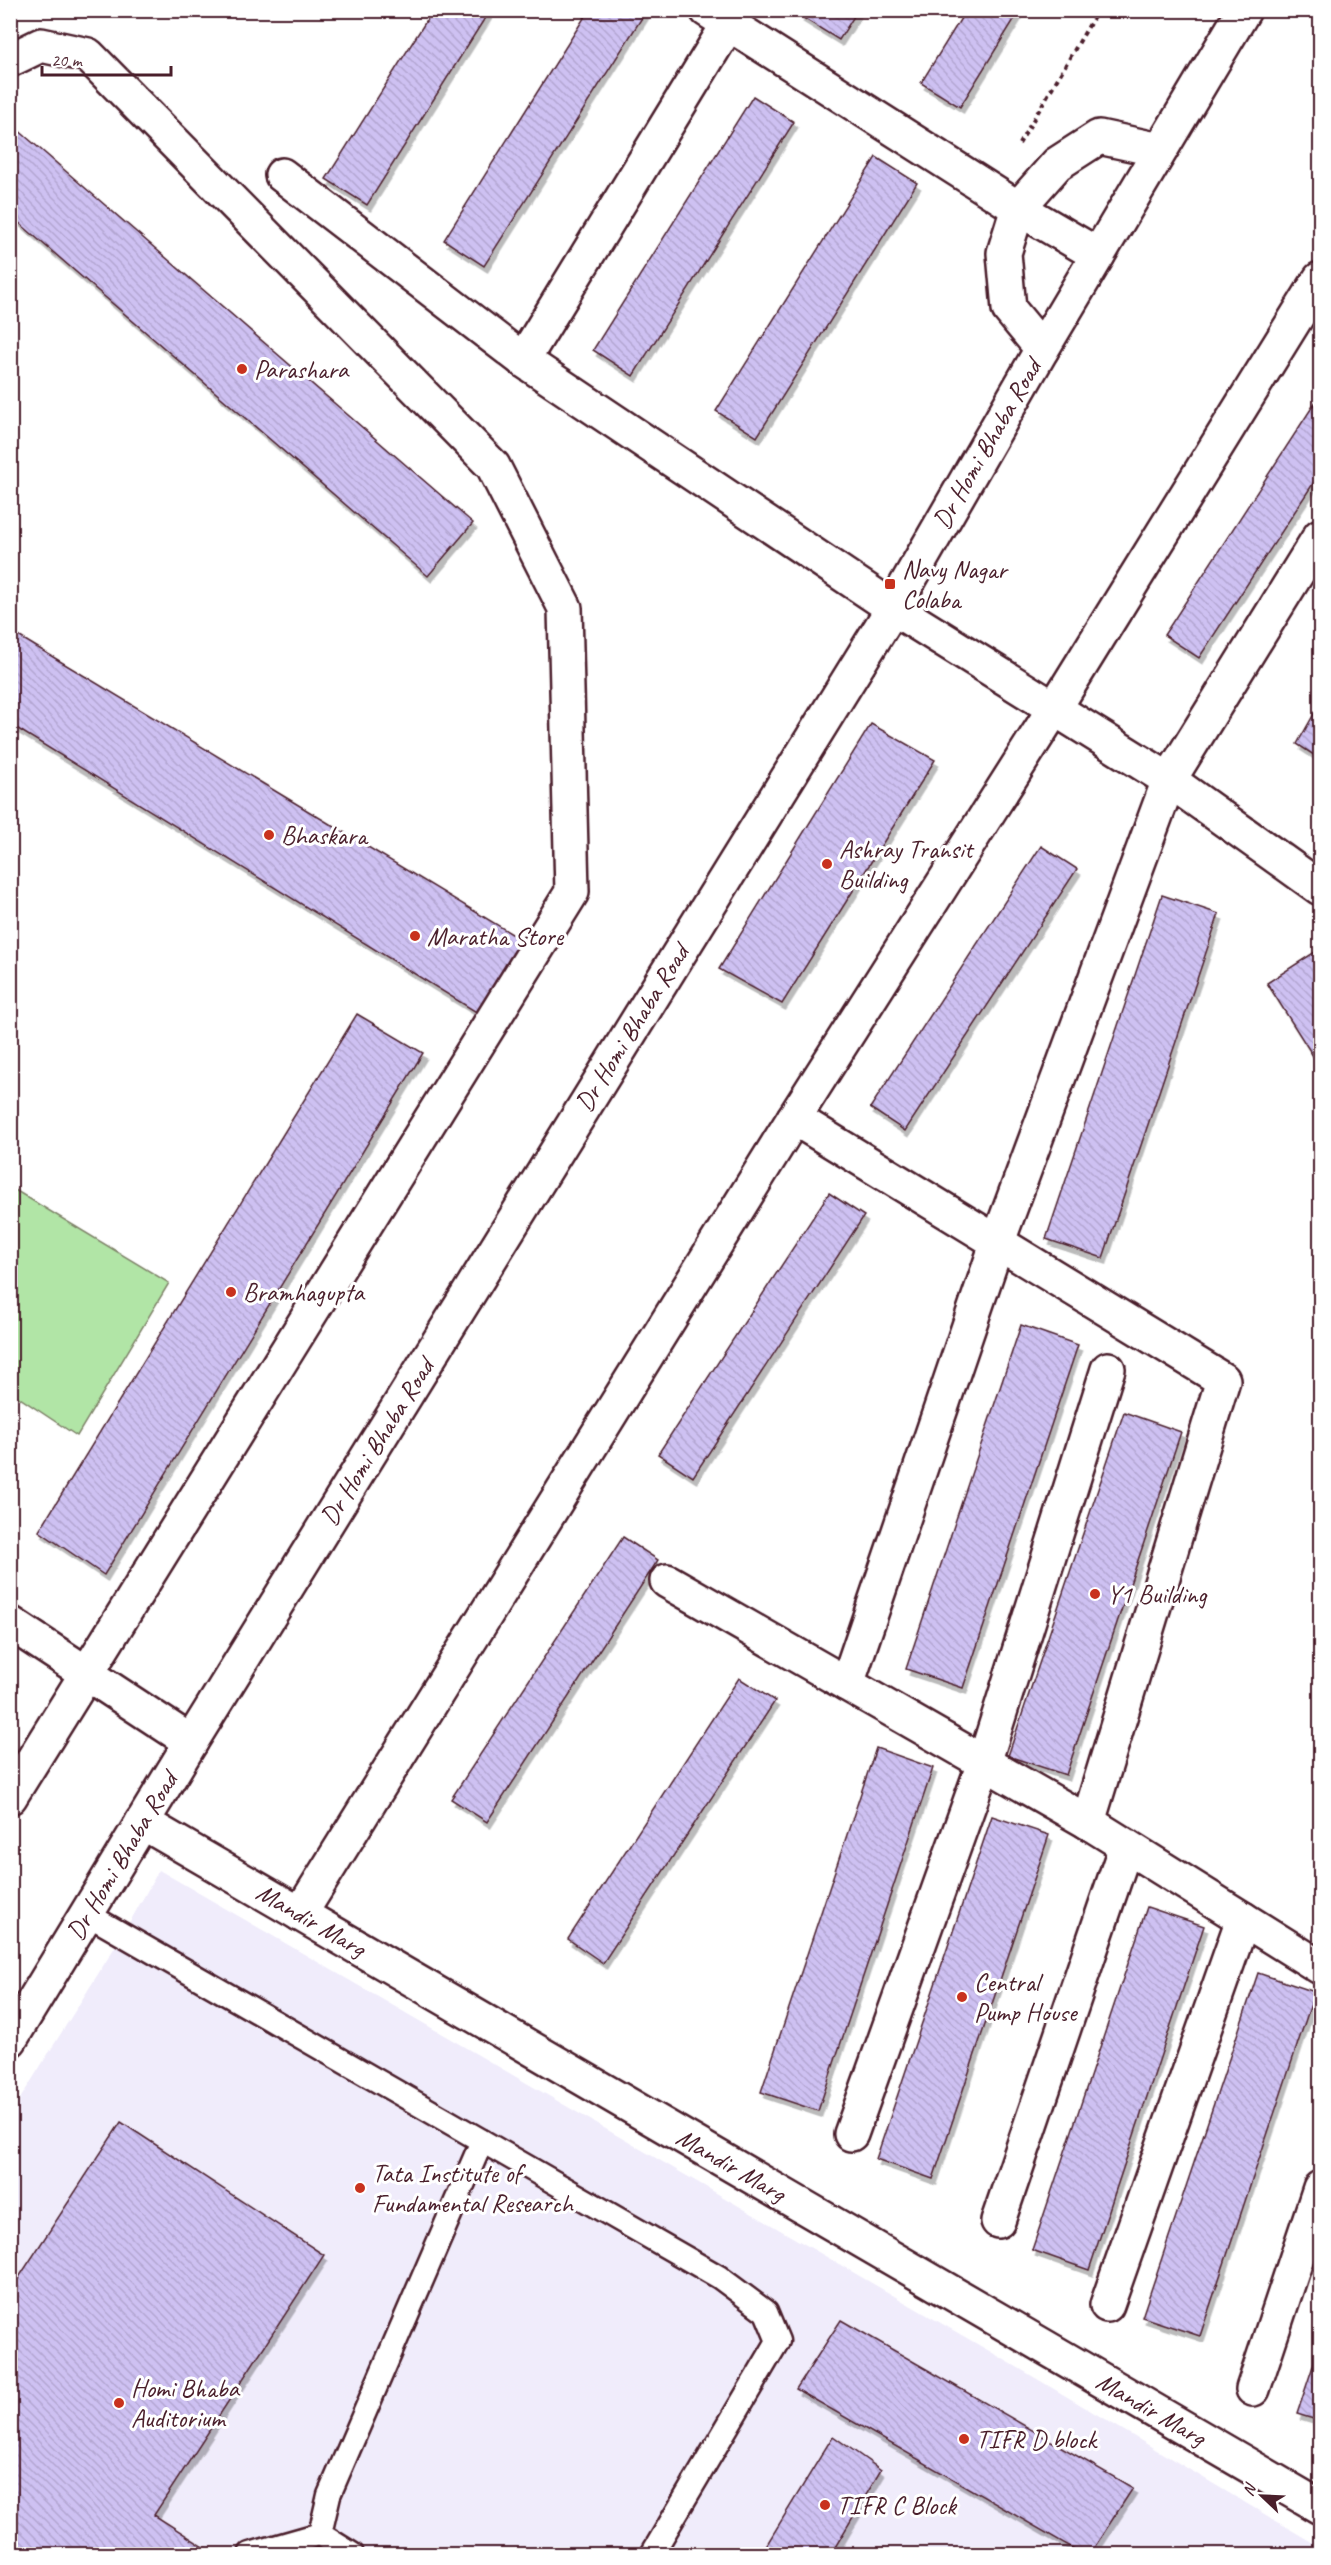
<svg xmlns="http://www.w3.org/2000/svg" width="1331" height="2565" font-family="Caveat,sans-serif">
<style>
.built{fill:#f0ecfb}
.green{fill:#b1e5a6;stroke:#7e8268;stroke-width:1.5}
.building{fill:url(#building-back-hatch);stroke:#4a1f2b;stroke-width:1.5;filter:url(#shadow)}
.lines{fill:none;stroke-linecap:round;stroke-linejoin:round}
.lane-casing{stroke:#4a1f2b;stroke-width:27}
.street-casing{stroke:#4a1f2b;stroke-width:38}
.secondary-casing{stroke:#4a1f2b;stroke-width:38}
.path{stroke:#4a1f2b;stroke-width:4;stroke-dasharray:4.5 4.5;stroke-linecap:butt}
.lane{stroke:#fff;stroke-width:22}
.street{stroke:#fff;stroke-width:33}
.secondary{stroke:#fff;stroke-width:33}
.poi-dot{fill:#c8321e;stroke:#fff;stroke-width:2}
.labels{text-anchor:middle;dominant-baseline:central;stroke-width:6;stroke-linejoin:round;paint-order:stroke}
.poi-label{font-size:26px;fill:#4a1f2b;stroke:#fff;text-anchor:start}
.street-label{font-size:26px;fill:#4a1f2b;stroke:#fff}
</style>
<defs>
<pattern id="building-back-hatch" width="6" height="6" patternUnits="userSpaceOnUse" patternTransform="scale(1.5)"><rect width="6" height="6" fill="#cec1f2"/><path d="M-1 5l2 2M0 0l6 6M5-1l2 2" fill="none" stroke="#b2a5d0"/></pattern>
<filter id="shadow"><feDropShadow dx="3.5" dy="6" stdDeviation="0" flood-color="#0004"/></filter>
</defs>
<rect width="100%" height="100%" fill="#fff"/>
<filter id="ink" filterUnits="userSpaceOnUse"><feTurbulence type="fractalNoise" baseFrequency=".0167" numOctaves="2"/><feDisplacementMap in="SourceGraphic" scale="12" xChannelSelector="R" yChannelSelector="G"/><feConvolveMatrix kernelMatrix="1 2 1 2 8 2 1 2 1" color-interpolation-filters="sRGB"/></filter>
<g filter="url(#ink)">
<polygon class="built" points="159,1870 1027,2373 1320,2547 1320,2554 11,2554 10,2115 123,1934"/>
<polygon class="green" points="10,1187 169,1283 77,1436 11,1392"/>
<g class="building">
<polygon points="433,10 490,10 367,205 326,179"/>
<polygon points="589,10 641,10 645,13 484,266 444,240"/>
<polygon points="803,10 858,10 839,40 800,16"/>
<polygon points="966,10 1020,10 960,107 921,83"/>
<polygon points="753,96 794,122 633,376 593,350"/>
<polygon points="17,129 473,523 428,576 10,215 10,136"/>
<polygon points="876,157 917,183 757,437 716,411"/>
<polygon points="1320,395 1320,473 1199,658 1164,635"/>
<polygon points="10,631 532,946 486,1018 10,724"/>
<polygon points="1318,707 1320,709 1320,759 1297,744"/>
<polygon points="871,724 935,760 782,1004 719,969"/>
<polygon points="1041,846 1077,869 905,1131 870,1108"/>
<polygon points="1162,895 1219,914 1103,1258 1046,1239"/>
<polygon points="1318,950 1320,953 1320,1067 1267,983"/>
<polygon points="357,1014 423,1053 104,1575 39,1531"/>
<polygon points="829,1193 864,1216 693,1477 658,1454"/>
<polygon points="1021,1325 1078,1345 963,1688 906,1669"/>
<polygon points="1124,1412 1181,1432 1066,1775 1008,1756"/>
<polygon points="623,1537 658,1560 487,1822 451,1799"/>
<polygon points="739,1678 775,1701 603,1963 568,1939"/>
<polygon points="876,1748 933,1768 818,2111 761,2092"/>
<polygon points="992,1816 1049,1835 933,2179 876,2159"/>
<polygon points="1147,1907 1204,1926 1089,2270 1032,2250"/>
<polygon points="1258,1973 1315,1992 1200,2336 1142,2317"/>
<polygon points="121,2122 324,2255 154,2515 215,2554 94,2554 91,2552 89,2554 10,2554 10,2291"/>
<polygon points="841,2320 1133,2488 1090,2554 1083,2554 796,2389"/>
<polygon points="1320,2345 1320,2421 1297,2414"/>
<polygon points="833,2436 881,2470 831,2554 761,2554"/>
</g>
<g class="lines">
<g class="lane-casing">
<g id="lane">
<polyline points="87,1914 719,2277 766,2312 778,2341 652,2554"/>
<polyline points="250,2554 320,2534"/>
<polyline points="352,2554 320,2534 329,2495 482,2141"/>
</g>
</g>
<g class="street-casing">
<g id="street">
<polyline points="707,10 1018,208 1098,255"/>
<polyline points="10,60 41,45 88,55 493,466 565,608 572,892 10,1797"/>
<polyline points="282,175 523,360 893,608 1169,780 1320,888"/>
<polyline points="1042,349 1009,309 1004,253 1018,208 1057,164 1099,137 1160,150"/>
<polyline points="523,360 737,10"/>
<polyline points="794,1118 1223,1380 1088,1822"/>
<polyline points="667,1581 1088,1822 1320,1967"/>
<polyline points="10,1623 191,1742"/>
<polyline points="847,1684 998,1241 1169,780 1320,536"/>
<polyline points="142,1822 1320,2507"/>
<polyline points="300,1914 794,1118 1054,709 1320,279"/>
<polyline points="10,2040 191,1742 893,608"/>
<polyline points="851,2134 984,1763 1108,1369"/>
<polyline points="998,2221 1126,1846"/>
<polyline points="1107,2305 1243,1919"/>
<polyline points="1253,2389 1320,2188"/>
</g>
</g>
<g class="secondary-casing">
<polyline id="secondary" points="893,608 1042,349 1244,10"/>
</g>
<polyline class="path" points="1019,144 1098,10"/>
<use href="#lane" class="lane"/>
<use href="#street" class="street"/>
<use href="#secondary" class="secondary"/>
</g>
</g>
<g class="poi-dot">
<circle cx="242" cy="369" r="6"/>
<rect x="884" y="578" width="12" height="12" rx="3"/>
<circle cx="269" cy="835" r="6"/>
<circle cx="827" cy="864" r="6"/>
<circle cx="415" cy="936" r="6"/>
<circle cx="231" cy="1292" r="6"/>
<circle cx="1095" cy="1594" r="6"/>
<circle cx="962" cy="1997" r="6"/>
<circle cx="360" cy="2188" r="6"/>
<circle cx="119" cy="2403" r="6"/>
<circle cx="964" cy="2439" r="6"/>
<circle cx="825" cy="2505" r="6"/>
</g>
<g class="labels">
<g class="poi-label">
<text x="254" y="369">Parashara</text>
<text x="902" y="569">Navy Nagar<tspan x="902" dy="30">Colaba</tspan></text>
<text x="281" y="835">Bhaskara</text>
<text x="839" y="849">Ashray Transit<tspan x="839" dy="30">Building</tspan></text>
<text x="427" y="936">Maratha Store</text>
<text x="243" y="1292">Bramhagupta</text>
<text x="1107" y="1594">Y1 Building</text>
<text x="974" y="1982">Central<tspan x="974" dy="30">Pump House</tspan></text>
<text x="372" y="2173">Tata Institute of<tspan x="372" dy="30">Fundamental Research</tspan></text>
<text x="131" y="2388">Homi Bhaba<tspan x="131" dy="30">Auditorium</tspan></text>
<text x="976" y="2439">TIFR D block</text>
<text x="837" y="2505">TIFR C Block</text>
</g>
<g class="street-label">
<text transform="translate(987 444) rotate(-60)">Dr Homi Bhaba Road</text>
<text transform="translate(632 1028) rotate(-58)">Dr Homi Bhaba Road</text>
<text transform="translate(377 1442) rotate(-58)">Dr Homi Bhaba Road</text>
<text transform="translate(122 1856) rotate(-59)">Dr Homi Bhaba Road</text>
<text transform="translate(311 1920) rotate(30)">Mandir Marg</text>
<text transform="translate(731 2165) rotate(30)">Mandir Marg</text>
<text transform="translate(1151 2409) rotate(30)">Mandir Marg</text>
</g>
</g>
<rect width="1331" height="2565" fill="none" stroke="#fff" stroke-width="36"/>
<rect x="18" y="18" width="1295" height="2529" fill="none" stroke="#4a1f2b" stroke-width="2" filter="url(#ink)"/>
<g transform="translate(1262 2496) rotate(293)" stroke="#ffffff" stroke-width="4.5" paint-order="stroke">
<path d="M0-4.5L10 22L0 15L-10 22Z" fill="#4a1f2b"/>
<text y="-9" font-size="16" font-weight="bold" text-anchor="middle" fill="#4a1f2b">N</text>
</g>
<path d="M42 66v9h129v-9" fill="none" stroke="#4a1f2b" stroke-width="3"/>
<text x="51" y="66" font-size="18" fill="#4a1f2b" stroke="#ffffff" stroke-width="4.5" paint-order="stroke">20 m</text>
</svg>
